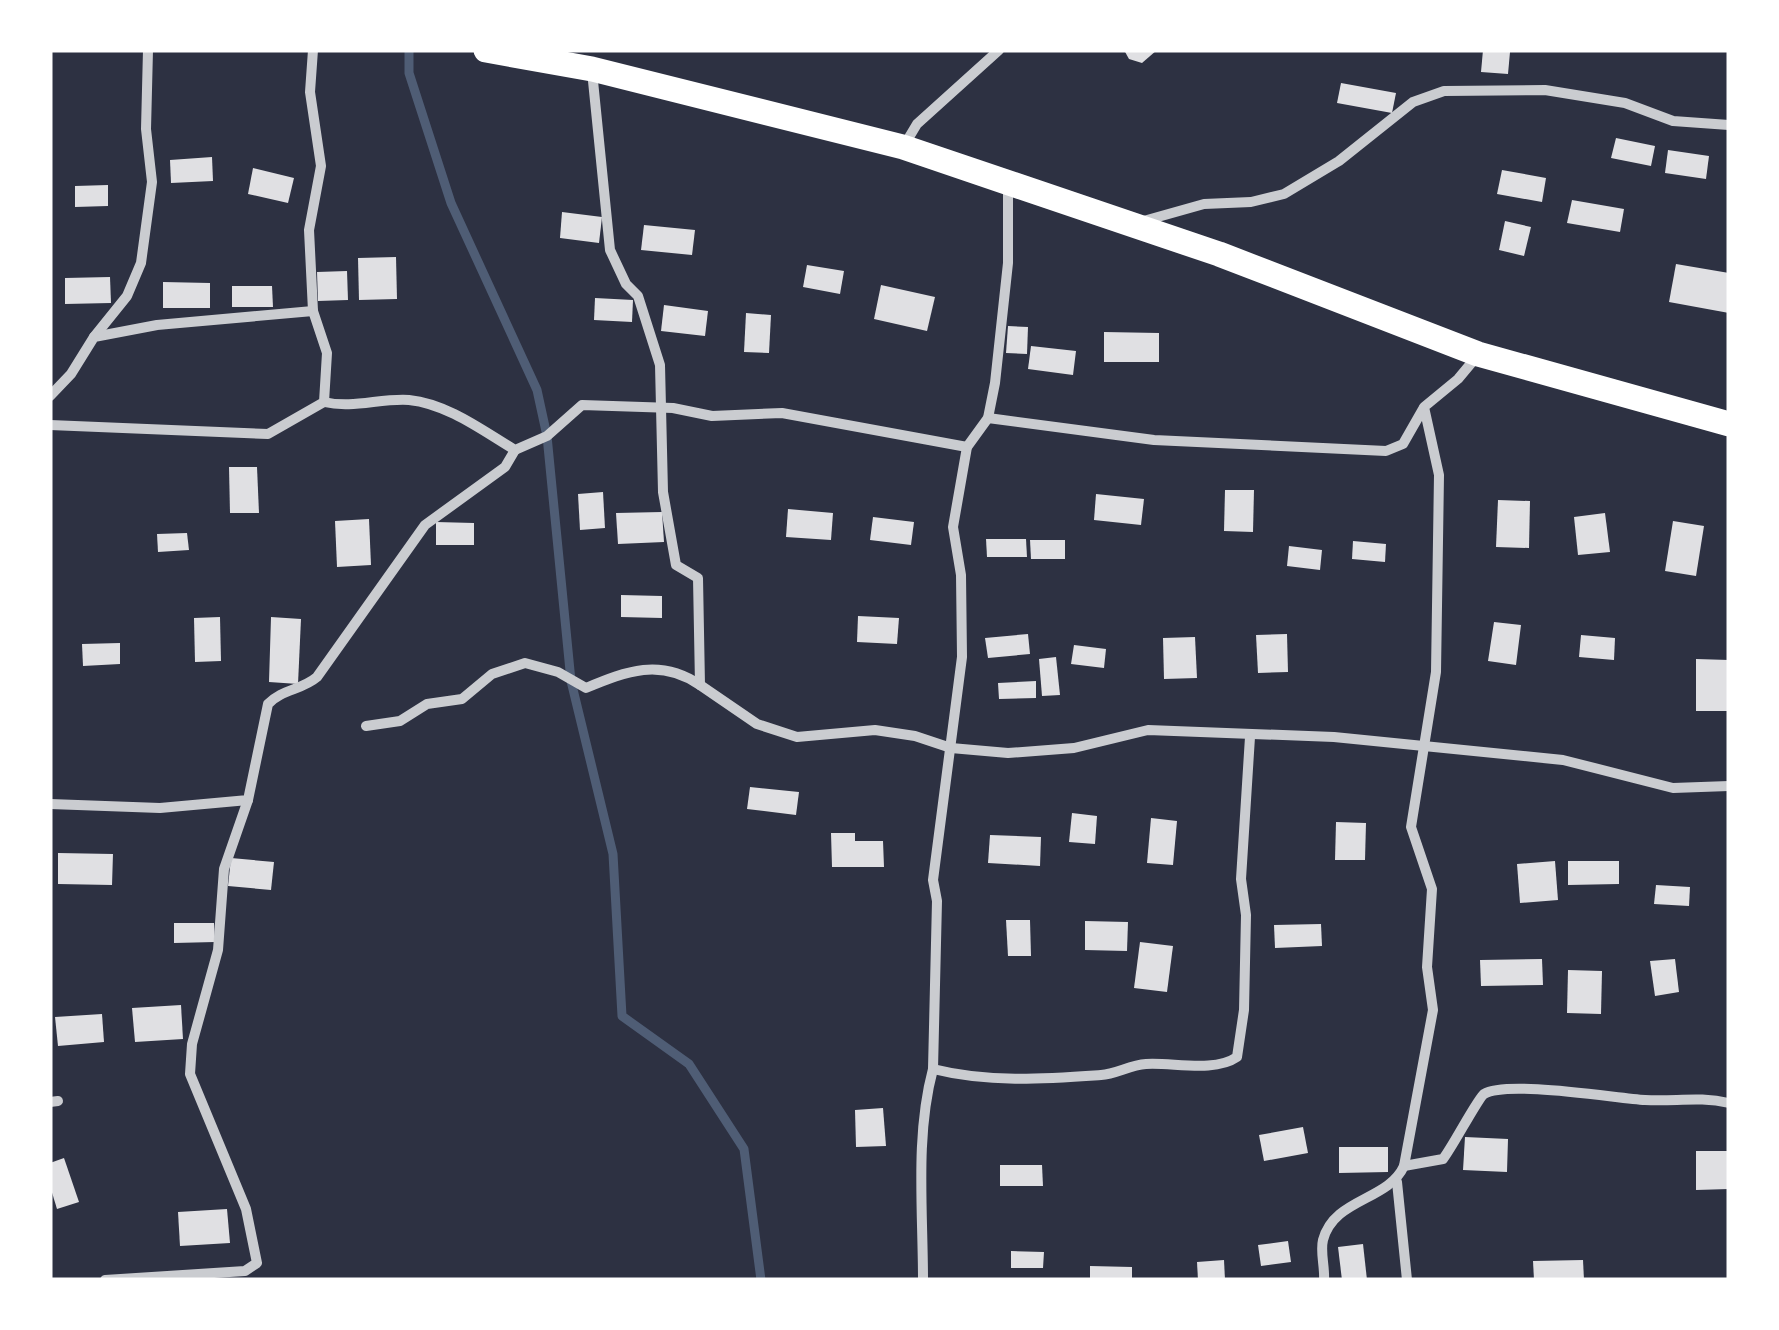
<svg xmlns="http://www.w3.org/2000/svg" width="1779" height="1330" font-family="'Archivo Narrow',sans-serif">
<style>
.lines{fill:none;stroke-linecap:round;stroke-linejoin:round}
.stream{stroke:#4f5d75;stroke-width:9}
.building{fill:#e0e0e3}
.minor{stroke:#caccd0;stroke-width:10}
.trunk{stroke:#fff;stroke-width:25}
</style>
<rect width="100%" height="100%" fill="#2d3142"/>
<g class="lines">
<polyline class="stream" points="409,50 409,73 451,203 537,390 547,436 571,681 613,854 622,1016 689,1064 744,1149 761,1280"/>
</g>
<g class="building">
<polygon points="1124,50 1157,50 1142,63 1129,59"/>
<polygon points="1483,50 1510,52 1508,74 1481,72"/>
<polygon points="1341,83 1396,93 1392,113 1337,103"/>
<polygon points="1616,138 1655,146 1651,166 1611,158"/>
<polygon points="1668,150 1709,156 1706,179 1665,173"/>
<polygon points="212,157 213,181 171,183 170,160"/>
<polygon points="253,168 294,178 288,203 248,194"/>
<polygon points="1502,170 1546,178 1542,202 1497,194"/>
<polygon points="108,185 108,206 75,207 75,186"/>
<polygon points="1572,200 1624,209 1620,232 1567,223"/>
<polygon points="562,212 602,217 599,243 560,238"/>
<polygon points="1505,221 1531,227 1524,256 1499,250"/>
<polygon points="644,225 695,230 692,255 641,250"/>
<polygon points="396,257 397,299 359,300 358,258"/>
<polygon points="1676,264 1729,273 1729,313 1669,302"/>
<polygon points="807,265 844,271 840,294 803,287"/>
<polygon points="347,271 348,300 318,301 317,272"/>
<polygon points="110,277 111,303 65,304 65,278"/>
<polygon points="163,282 210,283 210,308 163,308"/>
<polygon points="881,285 935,297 927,331 874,319"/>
<polygon points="232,286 272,286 273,307 232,307"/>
<polygon points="595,298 633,300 632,322 594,320"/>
<polygon points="664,305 708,311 705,336 661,331"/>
<polygon points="746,313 771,315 769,353 744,352"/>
<polygon points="1008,326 1028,327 1027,354 1006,353"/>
<polygon points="1104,332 1159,333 1159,362 1104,362"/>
<polygon points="1031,346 1076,351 1073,375 1028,369"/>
<polygon points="229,467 257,467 259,513 230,513"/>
<polygon points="1225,490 1254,490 1253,532 1224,531"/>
<polygon points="603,492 605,528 580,530 578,494"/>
<polygon points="1096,494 1144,499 1141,525 1094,520"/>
<polygon points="1498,500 1530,501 1529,548 1496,547"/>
<polygon points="788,509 833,513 831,540 786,537"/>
<polygon points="662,512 664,542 618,544 616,513"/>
<polygon points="1605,513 1610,552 1578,555 1574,517"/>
<polygon points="873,517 914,522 911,545 870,540"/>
<polygon points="369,519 371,565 337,567 335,521"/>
<polygon points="1673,521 1704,526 1696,576 1665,571"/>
<polygon points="436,522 474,523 474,545 436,545"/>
<polygon points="187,533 189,550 158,552 157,534"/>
<polygon points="986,539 1026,539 1027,557 987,557"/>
<polygon points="1030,540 1065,540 1065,559 1031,559"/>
<polygon points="1353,541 1386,544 1385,562 1352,559"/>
<polygon points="1289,546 1322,550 1320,570 1287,566"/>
<polygon points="621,595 662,596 662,618 621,617"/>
<polygon points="858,616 899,618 897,644 857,642"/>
<polygon points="220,617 221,661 195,662 194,618"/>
<polygon points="271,617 301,619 298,684 269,682"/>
<polygon points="1494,622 1521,625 1516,665 1488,661"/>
<polygon points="1028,634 1030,654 988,658 985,638"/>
<polygon points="1287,634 1288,672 1258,673 1256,635"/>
<polygon points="1581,635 1615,638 1614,660 1579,657"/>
<polygon points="1195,637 1197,678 1164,679 1163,638"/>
<polygon points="120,643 120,664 83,666 82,644"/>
<polygon points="1074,645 1106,649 1104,668 1071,664"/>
<polygon points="1056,657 1060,695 1042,696 1039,659"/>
<polygon points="1696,659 1729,660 1729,711 1696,711"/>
<polygon points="1036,681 1036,698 999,699 998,683"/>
<polygon points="750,787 799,792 796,815 747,809"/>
<polygon points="1072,813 1097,816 1095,844 1069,842"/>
<polygon points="1151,818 1177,821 1173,865 1147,863"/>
<polygon points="1336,822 1366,823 1365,860 1335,860"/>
<polygon points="831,833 855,833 855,841 883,841 884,867 832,867"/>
<polygon points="990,835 1041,837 1040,866 988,863"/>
<polygon points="58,853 113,854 112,885 58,884"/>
<polygon points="231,858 274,862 271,890 228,886"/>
<polygon points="1555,861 1558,900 1520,903 1517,864"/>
<polygon points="1568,861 1619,861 1619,884 1568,885"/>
<polygon points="1656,885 1690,887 1689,906 1654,904"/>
<polygon points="1006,920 1030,920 1031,956 1008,956"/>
<polygon points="1085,921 1128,922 1127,951 1085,950"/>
<polygon points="174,923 214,923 215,942 174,943"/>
<polygon points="1321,924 1322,946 1275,948 1274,925"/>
<polygon points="1140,942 1173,946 1167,992 1134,988"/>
<polygon points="1542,959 1543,985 1481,986 1480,960"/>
<polygon points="1675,959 1679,992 1655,996 1650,961"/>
<polygon points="1568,970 1602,971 1601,1014 1567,1013"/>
<polygon points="181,1005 183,1039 135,1042 132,1008"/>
<polygon points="102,1014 104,1042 58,1046 55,1017"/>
<polygon points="883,1108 886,1146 856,1147 855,1110"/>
<polygon points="1303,1127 1308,1153 1264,1161 1259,1135"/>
<polygon points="1465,1137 1508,1139 1507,1172 1463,1170"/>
<polygon points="1339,1147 1388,1147 1388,1172 1339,1173"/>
<polygon points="1696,1151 1729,1151 1729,1189 1696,1190"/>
<polygon points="64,1158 79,1202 57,1209 50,1186 50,1163"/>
<polygon points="1000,1165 1042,1165 1043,1186 1000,1186"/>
<polygon points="227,1209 230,1243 180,1246 178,1212"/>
<polygon points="1288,1241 1291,1262 1261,1266 1258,1245"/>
<polygon points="1363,1244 1367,1280 1342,1280 1338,1247"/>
<polygon points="1011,1251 1044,1252 1043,1268 1011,1268"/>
<polygon points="1224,1260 1225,1280 1198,1280 1197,1262"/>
<polygon points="1583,1260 1584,1280 1534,1280 1533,1261"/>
<polygon points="1090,1266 1132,1267 1132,1280 1090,1280"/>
</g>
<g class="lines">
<g class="minor">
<polyline points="592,71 610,250 626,284 638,296 660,365 663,492 676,565 698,578 700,685 757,724 797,737 875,730 915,736 951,748 1008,753 1074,748 1148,730 1334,737 1563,760 1673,788 1729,786"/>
<polyline points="905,144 917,124 999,50"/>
<polyline points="1140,222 1204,204 1251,202 1284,194 1339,161 1413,102 1444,91 1545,90 1625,103 1673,121 1729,125"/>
<polyline points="94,337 127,296 141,263 152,182 146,129 148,50"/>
<polyline points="50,396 71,374 94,337 157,325 313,311"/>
<path d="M324 402C353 409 380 398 409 400 448 404 483 431 515 450L547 436 582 405 673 408 712 416 782 413 967 447"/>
<polyline points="988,418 1154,440 1386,451 1403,444 1423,409"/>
<polyline points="50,425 268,434 324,402 327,353 313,311 309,230 321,166 310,92 313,50"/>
<path d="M366 726 400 721 427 704 462 699 492 674 525 663 558 672 586 688C627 671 660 658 700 685"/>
<path d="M50 804 160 808 248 800 268 704C282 689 302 690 317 677L425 525 505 467 515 450"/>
<path d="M933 1069C989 1083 1043 1079 1101 1075 1116 1074 1130 1065 1146 1064 1172 1062 1214 1073 1237 1057L1244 1010 1246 915 1241 879 1250 737"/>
<polyline points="50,1102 58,1101"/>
<path d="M1404 1166 1443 1159C1452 1148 1478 1098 1484 1094 1507 1080 1614 1098 1645 1100 1674 1102 1699 1096 1729 1103"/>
<polyline points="1397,1182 1407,1280"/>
<polyline points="105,1280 245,1271 257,1263 246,1209 190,1074 192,1044 218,950 224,869 248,800"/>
<path d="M923 1280C923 1210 915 1136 933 1069L937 901 933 880 962 657 961 575 953 527 967 447 988 418 995 383 1008 263V186"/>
<path d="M1324 1280C1325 1267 1320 1252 1323 1240 1334 1198 1388 1201 1404 1166L1433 1010 1427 967 1432 889 1411 827 1436 672 1439 475 1424 407 1458 379 1478 355"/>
</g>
<polyline class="trunk" points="486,50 592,69 903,147 1219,254 1478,354 1729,424"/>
</g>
<rect width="1779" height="1330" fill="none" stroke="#ffffff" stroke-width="105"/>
</svg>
